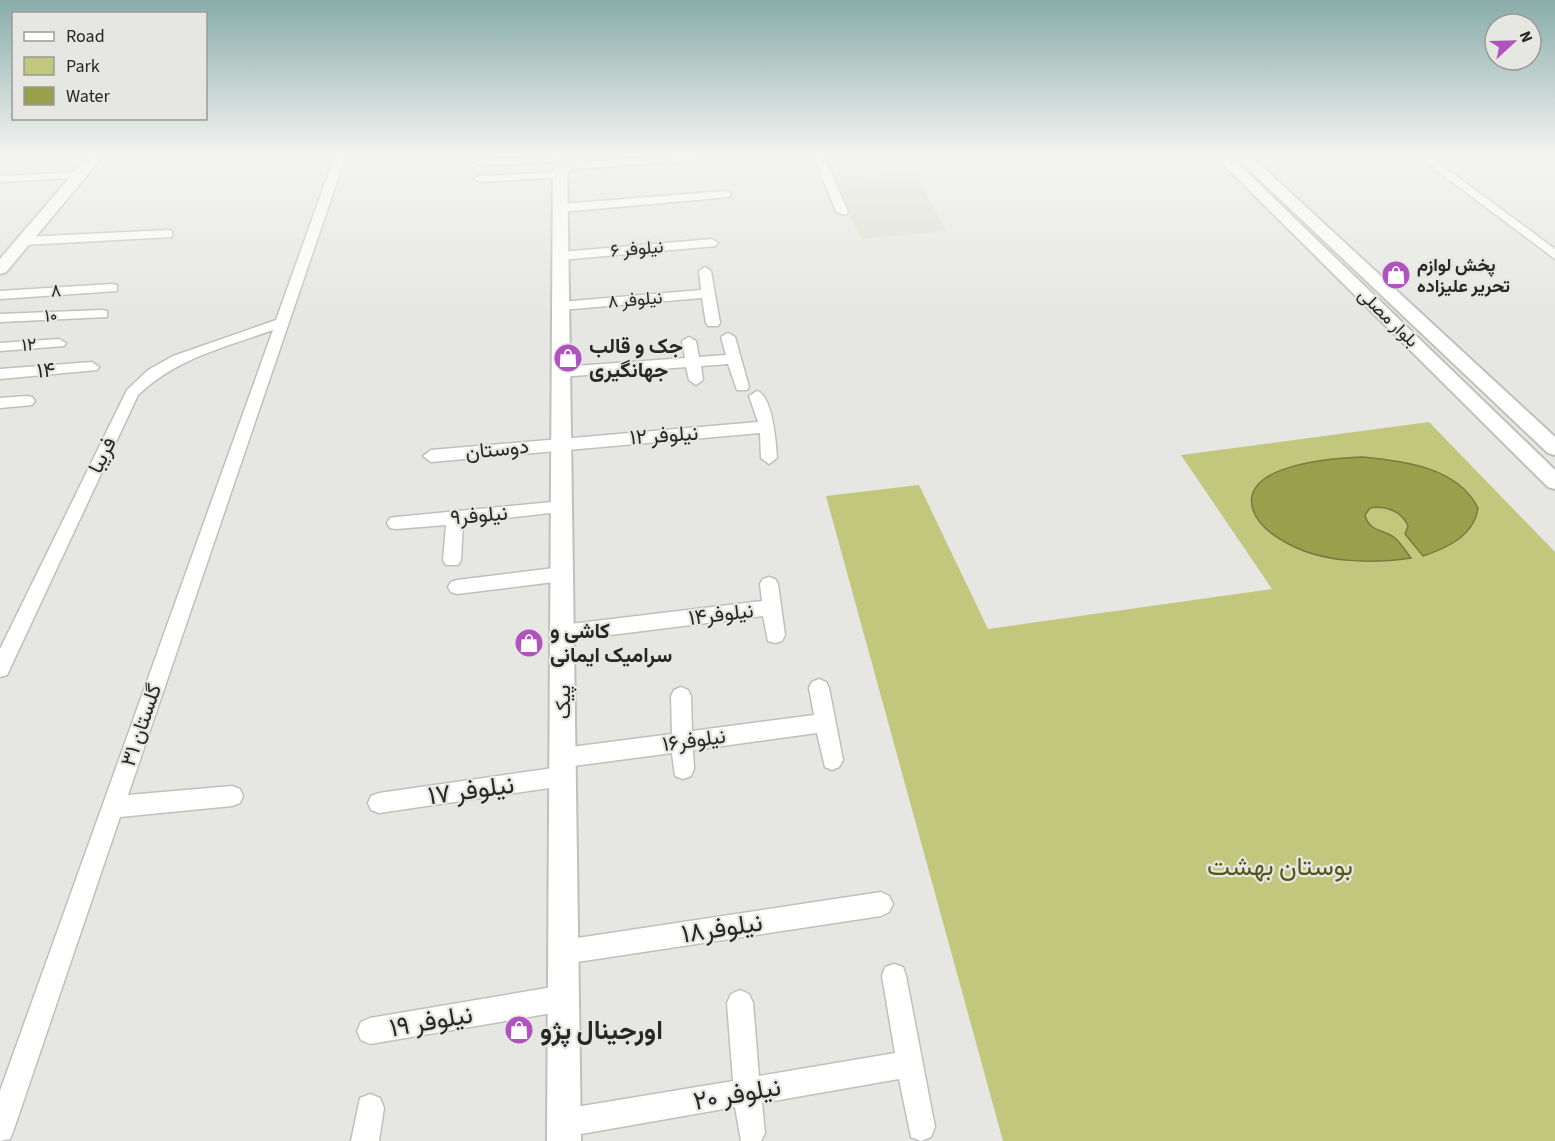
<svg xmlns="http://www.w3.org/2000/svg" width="1555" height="1141" font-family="'Source Sans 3',Vazirmatn,sans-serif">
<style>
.built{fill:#dbddd0}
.green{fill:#c1c77c}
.water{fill:#999f4b;stroke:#777b40;stroke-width:1.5}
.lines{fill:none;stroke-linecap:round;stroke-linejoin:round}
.minor-casing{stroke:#bfbfbb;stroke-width:3}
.tertiary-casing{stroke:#bfbfbb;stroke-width:4}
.minor{fill:#fff;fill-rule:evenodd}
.tertiary{fill:#fff;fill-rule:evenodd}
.labels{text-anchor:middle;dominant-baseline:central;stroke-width:4.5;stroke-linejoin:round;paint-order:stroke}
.far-street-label{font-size:18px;fill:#272725;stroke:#e6e7e2}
.far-poi-label{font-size:18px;font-weight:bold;fill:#272725;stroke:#e6e7e2;text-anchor:start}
.poi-label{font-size:21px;font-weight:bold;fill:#272725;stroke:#e6e7e2;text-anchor:start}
.street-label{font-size:21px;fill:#272725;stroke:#e6e7e2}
.near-street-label{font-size:26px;fill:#272725;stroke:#e6e7e2}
.near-park-label{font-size:26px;fill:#525618;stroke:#e6e7e2}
.near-poi-label{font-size:26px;font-weight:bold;fill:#272725;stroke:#e6e7e2;text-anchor:start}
</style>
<rect width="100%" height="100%" fill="#e6e7e2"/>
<polygon class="built" points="914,172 946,231 861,239 834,179"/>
<polygon class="green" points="1429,422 1555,552 1555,1141 1003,1141 826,496 919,485 988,629 1272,589 1181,455"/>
<path class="water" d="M1363 457C1403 461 1458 467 1478 508 1474 536 1447 548 1423 556L1405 534 1408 526C1402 511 1385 505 1370 508L1365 515C1369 532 1384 529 1395 538 1401 543 1406 552 1411 558 1370 564 1321 563 1285 542 1272 535 1258 524 1253 510 1238 464 1335 458 1363 457Z"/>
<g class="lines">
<g class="minor-casing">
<g id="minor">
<path d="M335 155H346L128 795 232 786 240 789 243 796 240 803 232 806 120 817 14 1129 10 1139 0 1141V1091L273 330C223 348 177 358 138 395L7 675 0 677V649L127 390 148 370 173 356 276 320Z"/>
<polygon points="681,155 708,157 702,160 561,170 555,167 561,164"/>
<polygon points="813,155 824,155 848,212 846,215 836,212"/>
<polygon points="1416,155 1428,155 1555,249 1555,259"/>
<polygon points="561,156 567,159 565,161 482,166 476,163 482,160"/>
<polygon points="80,172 86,175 84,177 0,182 0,176"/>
<polygon points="561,172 565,173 565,177 480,182 474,179 480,176"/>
<polygon points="726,191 730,193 730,197 561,212 555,208 561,204"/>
<polygon points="168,230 172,231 172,237 24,245 18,241 24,237"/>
<polygon points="712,239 718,243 716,246 561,260 555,256 561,252"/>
<polygon points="705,267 711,271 720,323 718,326 708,326 706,323 702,298 561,310 554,306 561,302 701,290 699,271"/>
<polygon points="112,284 117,285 117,291 0,299 0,291"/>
<polygon points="102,310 107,311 107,317 0,322 0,314"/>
<polygon points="728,333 735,337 749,387 747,390 737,390 728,364 701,366 703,380 696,385 689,380 686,367 561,377 554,372 561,367 685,358 682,341 689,337 696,341 699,357 726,355 721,337"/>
<polygon points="59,339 66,343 64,346 0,351 0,343"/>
<polygon points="92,362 99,367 97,370 0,379 0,369"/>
<path d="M757 391C773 396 776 443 777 458L769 464 761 458 760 433 431 462 423 456 431 450 758 422 749 396Z"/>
<polygon points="27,396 32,397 35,401 32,405 0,408 0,398"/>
<polygon points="562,501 568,503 570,507 568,511 463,523 461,560 458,565 446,565 443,560 446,525 396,529 390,528 387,523 390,518 396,517"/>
<polygon points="562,567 568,569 571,574 568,579 562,581 457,594 451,592 448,587 451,582 457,580"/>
<polygon points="769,577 775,579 778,584 785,635 782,641 775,643 768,641 763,616 562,641 555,639 552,633 555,627 562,625 762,601 760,584 763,579"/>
<polygon points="819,679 826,682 829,688 843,760 839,767 832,770 825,767 817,733 693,750 694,769 691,776 683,779 675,776 672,753 566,767 571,769 574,776 571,783 563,786 379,813 371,810 368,803 371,796 379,793 560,767 556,765 552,758 556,751 563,748 672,734 671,696 674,690 681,687 688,690 691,696 692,731 814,715 809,688 812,682"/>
<polygon points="881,892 889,896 893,904 889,912 881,916 564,964 555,961 552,952 555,943 564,940"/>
<polygon points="894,964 903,967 906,976 935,1127 931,1137 921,1141 911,1137 899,1079 762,1103 765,1133 761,1141 741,1141 735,1107 564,1137 554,1133 550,1123 554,1113 564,1109 733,1081 727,1003 731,994 740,990 749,994 753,1003 759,1076 895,1053 882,976 885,967"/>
<polygon points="564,985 573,989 577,998 573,1007 564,1011 370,1044 361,1040 357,1031 361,1022 370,1018"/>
<polygon points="370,1094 380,1098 384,1108 379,1141 351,1141 360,1098"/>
</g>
</g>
<g class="tertiary-casing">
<g id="tertiary">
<polygon points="89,155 104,155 6,272 0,274 0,259"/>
<polygon points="553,155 567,155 581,1141 547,1141"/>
<polygon points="1214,155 1229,155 1555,470 1555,489 1548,487"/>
<polygon points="1247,156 1252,157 1555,437 1555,455 1548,453 1242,163 1240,160"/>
</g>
</g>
<use href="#minor" class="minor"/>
<use href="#tertiary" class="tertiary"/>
</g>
<linearGradient id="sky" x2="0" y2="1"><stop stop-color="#88aca9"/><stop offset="0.49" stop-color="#f4f4f2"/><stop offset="1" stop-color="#f4f4f2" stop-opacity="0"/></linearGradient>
<rect width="1555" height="315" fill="url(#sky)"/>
<defs>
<g id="shop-disc" transform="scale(1.5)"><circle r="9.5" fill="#b053be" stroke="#e6e7e2"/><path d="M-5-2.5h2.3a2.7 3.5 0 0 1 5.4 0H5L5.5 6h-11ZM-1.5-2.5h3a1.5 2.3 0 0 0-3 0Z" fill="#fff"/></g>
</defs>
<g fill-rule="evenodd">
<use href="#shop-disc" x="1396" y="275"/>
<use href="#shop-disc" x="568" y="358"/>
<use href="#shop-disc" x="529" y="643"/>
<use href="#shop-disc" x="519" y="1030"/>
</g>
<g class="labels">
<g class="far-street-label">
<text transform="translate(637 249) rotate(-5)">نیلوفر ۶</text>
<text transform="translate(56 291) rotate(-3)">۸</text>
<text transform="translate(635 300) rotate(-5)">نیلوفر ۸</text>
<text transform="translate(51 316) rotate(-2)">۱۰</text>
<text transform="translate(1388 318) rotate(44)">بلوار مصلی</text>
<text transform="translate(29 345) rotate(-3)">۱۲</text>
</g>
<g class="far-poi-label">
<text x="1417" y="265">پخش لوازم<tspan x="1417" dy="21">تحریر علیزاده</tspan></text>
</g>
<g class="poi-label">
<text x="589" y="346">جک و قالب<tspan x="589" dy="24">جهانگیری</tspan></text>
<text x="550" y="631">کاشی و<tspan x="550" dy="24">سرامیک ایمانی</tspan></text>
</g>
<g class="street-label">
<text transform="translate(46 370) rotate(-5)">۱۴</text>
<text transform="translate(664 435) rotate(-4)">نیلوفر ۱۲</text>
<text transform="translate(497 449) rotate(-6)">دوستان</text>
<text transform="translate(102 455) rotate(-64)">فریبا</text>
<text transform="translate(479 515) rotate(-5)">نیلوفر۹</text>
<text transform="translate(721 614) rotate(-7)">نیلوفر۱۴</text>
<text transform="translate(563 702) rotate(-90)">پیک</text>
<text transform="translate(141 725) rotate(-71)">گلستان ۳۱</text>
<text transform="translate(694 740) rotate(-8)">نیلوفر۱۶</text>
</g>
<g class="near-street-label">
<text transform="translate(471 790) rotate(-8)">نیلوفر ۱۷</text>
<text transform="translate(722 928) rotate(-9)">نیلوفر۱۸</text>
<text transform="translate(431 1021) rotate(-10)">نیلوفر ۱۹</text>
<text transform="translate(737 1094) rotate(-10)">نیلوفر ۲۰</text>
</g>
<g class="near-park-label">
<text x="1280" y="866">بوستان بهشت</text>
</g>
<g class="near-poi-label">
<text x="540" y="1030">اورجینال پژو</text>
</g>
</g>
<rect x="12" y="12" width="195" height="108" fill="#e6e7e2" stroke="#9a9a96" stroke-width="1.5"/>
<rect x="24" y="32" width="30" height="9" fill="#ffffff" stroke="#9a9a96" stroke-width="1.5"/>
<text x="66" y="42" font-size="18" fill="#272725">Road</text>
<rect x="24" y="57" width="30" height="18" fill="#c1c77c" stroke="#9a9a96" stroke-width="1.5"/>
<text x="66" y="72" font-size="18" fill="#272725">Park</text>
<rect x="24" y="87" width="30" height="18" fill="#999f4b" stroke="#9a9a96" stroke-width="1.5"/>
<text x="66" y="102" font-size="18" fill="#272725">Water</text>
<g transform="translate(1513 42) rotate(68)"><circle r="28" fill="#e6e7e2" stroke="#9a9a96" stroke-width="1.5"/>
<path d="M0-4.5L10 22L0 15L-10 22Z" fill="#b053be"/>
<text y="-9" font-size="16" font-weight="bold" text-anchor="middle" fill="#272725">N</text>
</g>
</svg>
